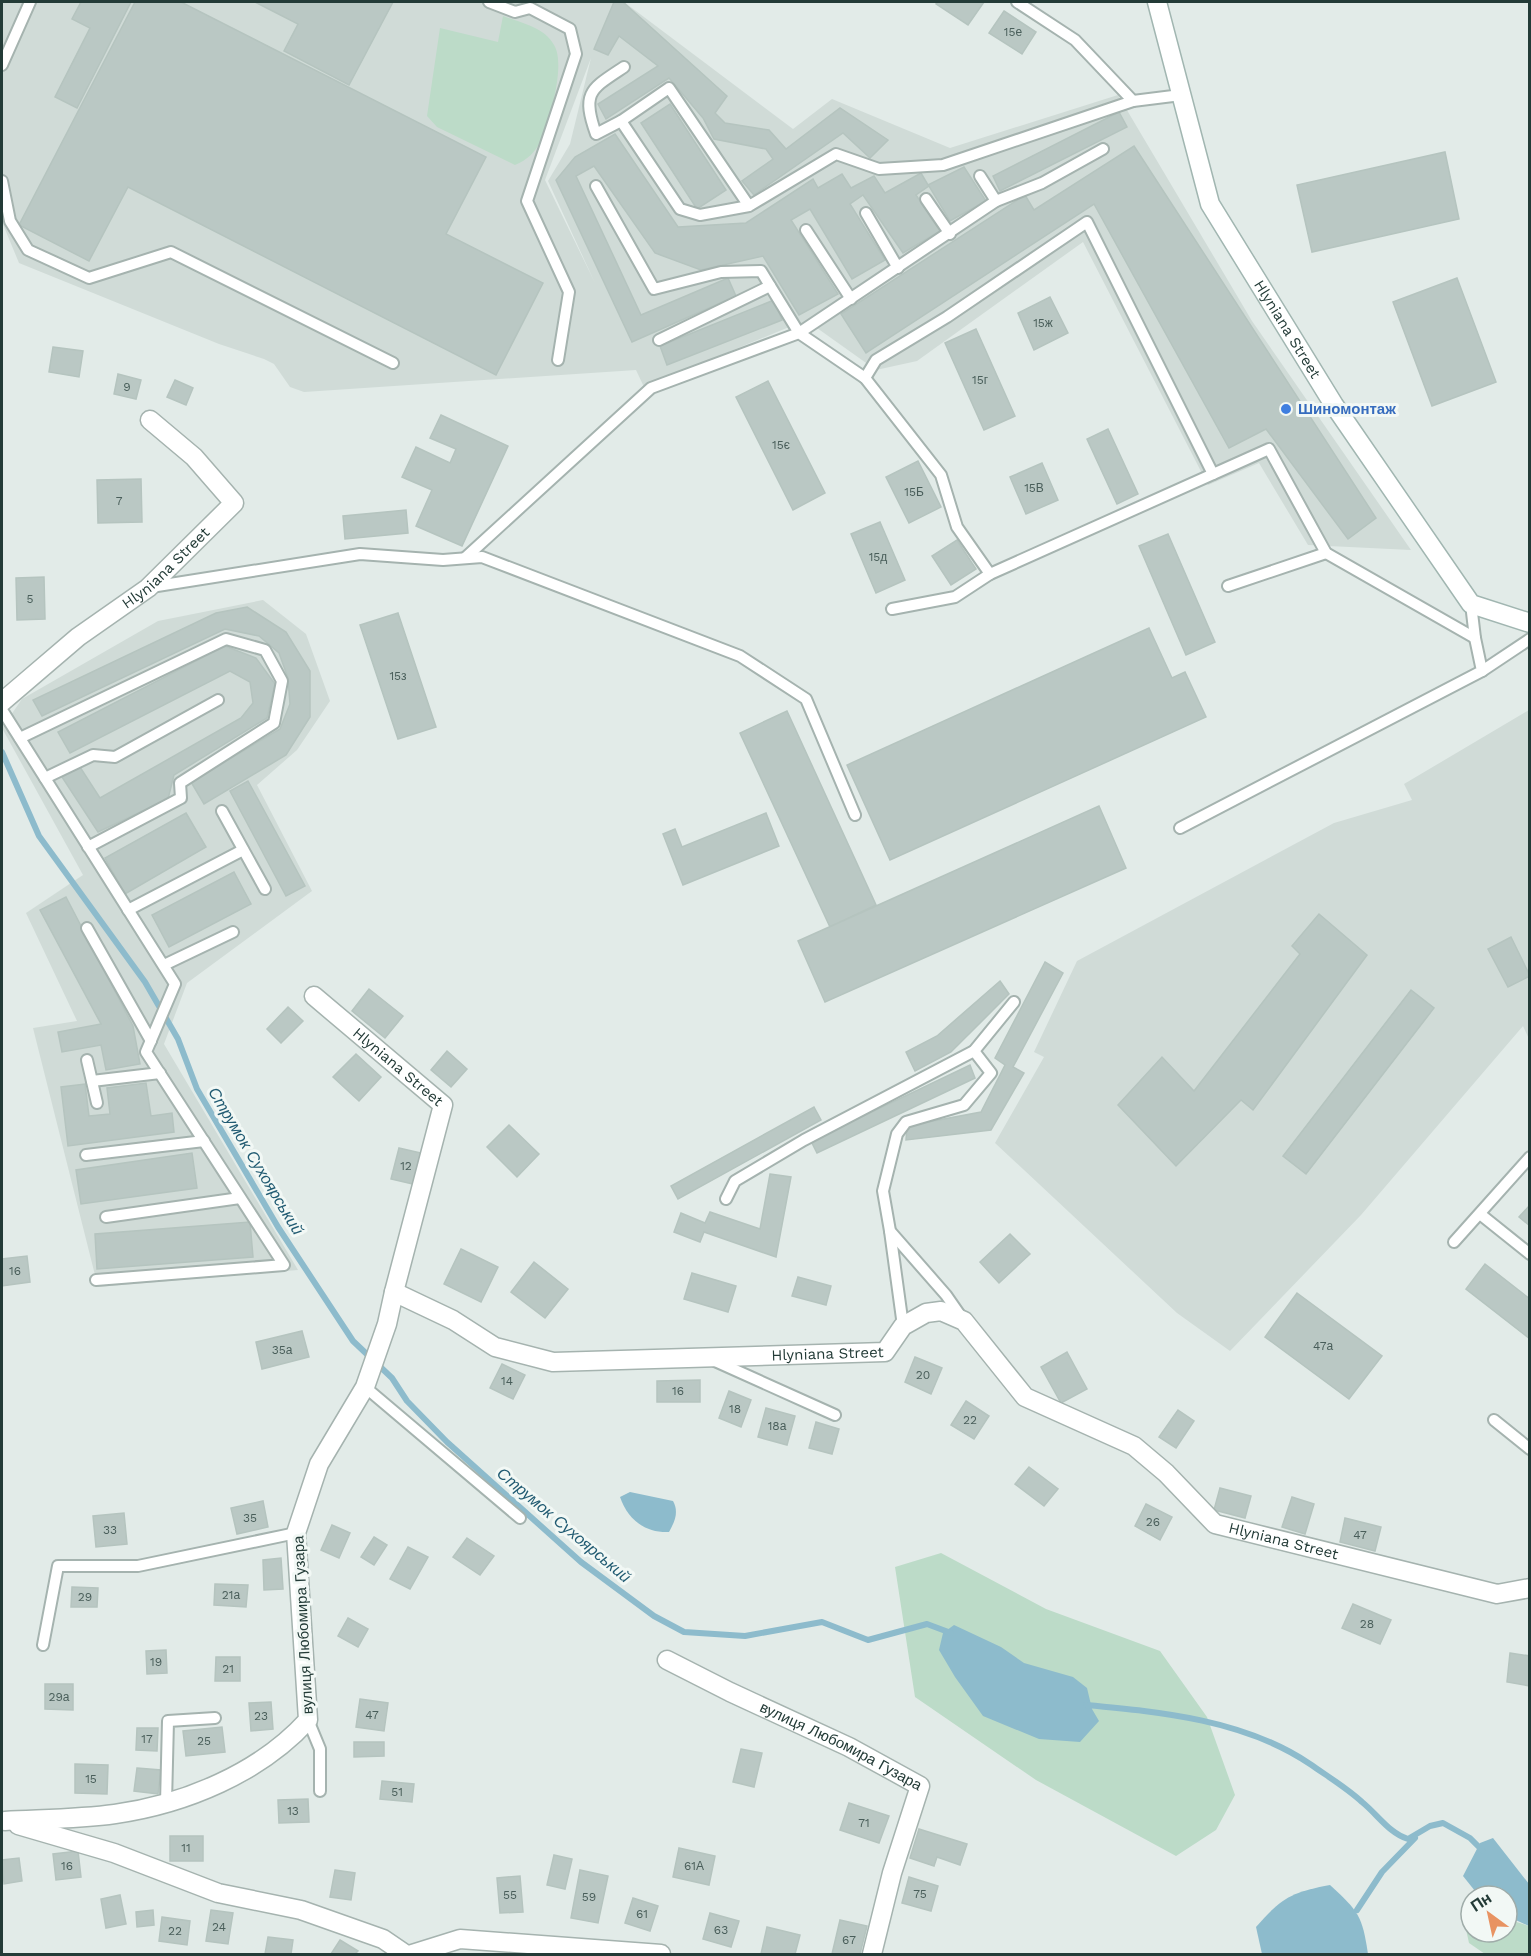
<svg xmlns="http://www.w3.org/2000/svg" width="1531" height="1956" font-family="'Work Sans',sans-serif">
<style>
.built{fill:#d0dbd7;fill-rule:evenodd}
.green{fill:#bcdbc8}
.water{fill:#8dbbcc}
.lines{fill:none;stroke-linecap:round;stroke-linejoin:round}
.stream{stroke:#8dbbcc;stroke-width:6}
.building{fill:#bac8c4;stroke:#b5c4bf;stroke-width:1.5}
.lane-casing{stroke:#a5b3af;stroke-width:14}
.street-casing{stroke:#a5b3af;stroke-width:21}
.secondary-casing{stroke:#a1b6b1;stroke-width:21}
.lane{stroke:#fff;stroke-width:10}
.street{stroke:#fff;stroke-width:18}
.secondary{stroke:#fff;stroke-width:18}
.shop-dot{fill:#3f7fe0;stroke:#f2f8f5;stroke-width:2}
.labels{text-anchor:middle;dominant-baseline:central;stroke-width:6;stroke-linejoin:round;paint-order:stroke}
.number-label{font-size:12px;fill:#495e5a}
.street-label{font-size:15px;fill:#233b37;stroke:#f2f8f5}
.shop-label{font-size:15px;font-weight:bold;fill:#366cbe;stroke:#f2f8f5;text-anchor:start}
.water-label{font-size:16px;font-style:italic;fill:#215b72;stroke:#f2f8f5}
</style>
<rect width="100%" height="100%" fill="#e2ebe8"/>
<g class="built">
<path d="M2 2H624L793 129 832 99 950 148 1118 95 1252 321 1411 550 1308 545 1259 463 1208 485 1083 242 917 361 876 370 817 328 789 327 644 387 636 370 304 392 290 387 274 364 264 359 219 344 19 263 2 222ZM591 58 570 144 548 181 595 283 545 180Z"/>
<polygon points="263,600 306,634 330,701 297,750 257,785 312,891 187,983 164,1044 298,1270 98,1287 33,1028 77,1021 26,913 83,875 2,728 22,699 158,621"/>
<polygon points="1529,710 1529,1039 1523,1026 1361,1215 1230,1351 1177,1313 995,1143 1044,1057 1034,1052 1077,961 1334,823 1412,800 1404,784"/>
</g>
<g class="green">
<path d="M503 16C521 23 544 27 554 45 566 64 550 119 541 140 536 152 527 160 515 165L437 127 427 116 440 28 498 42Z"/>
<polygon points="941,1553 1046,1609 1160,1651 1207,1717 1235,1795 1216,1830 1176,1856 1036,1780 915,1697 895,1567"/>
<polygon points="1462,1911 1471,1912 1471,1932 1507,1932 1507,1919 1529,1926 1529,1954 1485,1954 1469,1943"/>
</g>
<g class="water">
<path d="M630 1492 673 1501C679 1512 675 1521 669 1532 645 1533 628 1520 620 1497Z"/>
<polygon points="954,1625 1001,1647 1024,1663 1073,1677 1087,1688 1092,1709 1099,1721 1080,1742 1039,1739 983,1716 955,1677 939,1650 943,1633"/>
<polygon points="1493,1838 1529,1884 1529,1926 1507,1916 1507,1896 1479,1896 1463,1876 1480,1843"/>
<path d="M1330 1885C1359 1912 1362 1915 1368 1954H1262L1256 1927C1281 1898 1292 1892 1330 1885Z"/>
</g>
<g class="lines">
<g class="stream">
<polyline points="2,752 39,836 145,982 178,1039 197,1089 278,1227 353,1341 392,1378 407,1401 447,1442 581,1562 654,1616 684,1632 745,1636 822,1622 868,1640 927,1624 951,1633"/>
<path d="M1086 1705C1162 1712 1245 1720 1310 1764 1327 1776 1347 1788 1362 1802 1378 1815 1389 1833 1408 1839L1430 1826 1443 1823 1470 1838 1482 1850"/>
<polyline points="1357,1910 1382,1872 1415,1838"/>
</g>
</g>
<g class="building">
<polygon points="81,2 131,2 77,108 55,97 90,28 72,19"/>
<polygon points="135,2 181,2 486,157 446,234 543,283 496,375 128,187 89,261 19,225"/>
<polygon points="255,2 393,2 349,85 284,51 298,24"/>
<polygon points="614,2 623,2 727,96 715,113 725,123 769,130 786,149 840,108 888,140 870,158 843,133 754,195 742,181 773,159 766,149 714,139 703,118 669,78 606,119 598,104 658,66 619,36 608,55 594,49"/>
<polygon points="938,2 984,2 968,25 936,4"/>
<polygon points="1004,11 1036,32 1022,54 989,33"/>
<polygon points="670,104 726,190 697,209 641,123"/>
<polygon points="1119,112 1127,127 1000,191 993,176"/>
<polygon points="615,134 678,227 746,223 813,179 818,188 842,174 851,188 874,176 885,193 921,173 928,185 964,167 986,201 950,221 929,186 916,195 940,231 903,253 863,195 850,204 885,260 852,279 810,209 791,220 838,294 799,315 763,256 701,270 655,253 594,166 576,176 641,315 728,278 736,296 632,342 556,180 575,157"/>
<polygon points="1134,146 1376,518 1348,539 1266,429 1229,448 1094,204 866,353 841,314 1025,195 1034,210"/>
<polygon points="1445,152 1459,219 1312,252 1297,185"/>
<polygon points="1457,278 1496,382 1432,406 1393,302"/>
<polygon points="1050,297 1068,333 1034,350 1018,313"/>
<polygon points="774,300 782,320 667,365 660,346"/>
<polygon points="976,329 1015,416 984,430 945,343"/>
<polygon points="53,347 83,351 79,377 49,372"/>
<polygon points="118,374 141,380 136,399 114,394"/>
<polygon points="175,380 193,388 186,405 167,397"/>
<polygon points="768,381 825,493 793,510 736,397"/>
<polygon points="441,415 508,446 462,546 416,526 432,490 402,477 416,447 450,463 456,449 430,438"/>
<polygon points="1108,429 1138,494 1117,504 1087,439"/>
<polygon points="918,461 941,507 909,523 886,477"/>
<polygon points="1042,463 1058,500 1026,514 1010,477"/>
<polygon points="141,479 142,522 98,523 97,480"/>
<polygon points="406,510 408,533 345,539 343,516"/>
<polygon points="880,522 905,580 876,593 851,534"/>
<polygon points="1168,534 1215,642 1186,655 1139,546"/>
<polygon points="957,540 976,569 951,585 932,556"/>
<polygon points="44,577 45,619 17,620 16,578"/>
<polygon points="247,607 286,632 310,671 310,717 286,755 204,804 191,782 280,729 290,704 288,678 279,653 259,636 225,629 42,716 33,700 216,613"/>
<polygon points="398,613 436,727 398,739 360,625"/>
<polygon points="1149,628 1172,678 1185,672 1206,717 890,860 847,765"/>
<polygon points="225,646 256,658 275,684 267,718 174,775 168,799 98,832 62,777 80,767 100,798 241,718 253,703 250,682 230,671 70,753 58,732"/>
<polygon points="787,711 876,905 830,927 740,733"/>
<polygon points="248,781 305,886 286,896 230,791"/>
<polygon points="1099,806 1126,868 825,1002 798,941"/>
<polygon points="186,813 206,847 125,894 105,858"/>
<polygon points="766,813 779,846 683,885 663,834 675,829 682,847"/>
<polygon points="234,872 251,904 169,947 152,915"/>
<polygon points="66,897 133,1026 140,1064 106,1070 101,1045 62,1052 58,1032 101,1024 40,910"/>
<polygon points="1319,914 1367,955 1253,1110 1241,1100 1176,1166 1118,1105 1162,1057 1194,1091 1300,954 1292,946"/>
<polygon points="1511,937 1530,976 1508,987 1488,949"/>
<polygon points="1045,962 1063,973 1013,1067 1024,1073 991,1130 906,1140 907,1126 981,1112 1005,1065 995,1058"/>
<polygon points="1000,981 1009,994 951,1052 915,1071 906,1052 937,1036"/>
<polygon points="369,989 403,1016 385,1038 352,1011"/>
<polygon points="1411,990 1434,1008 1306,1174 1283,1156"/>
<polygon points="288,1007 303,1021 281,1043 267,1029"/>
<polygon points="447,1051 467,1069 451,1087 431,1070"/>
<polygon points="356,1054 381,1077 359,1101 333,1077"/>
<polygon points="970,1065 975,1078 817,1153 811,1141"/>
<polygon points="146,1083 151,1116 172,1113 174,1132 68,1146 61,1087 85,1084 89,1116 110,1114 107,1088"/>
<polygon points="814,1107 821,1120 678,1199 671,1186"/>
<polygon points="509,1125 539,1154 517,1177 487,1147"/>
<polygon points="399,1148 421,1153 413,1184 391,1179"/>
<polygon points="192,1153 197,1188 81,1204 76,1170"/>
<polygon points="770,1174 791,1177 776,1257 704,1232 700,1242 674,1232 681,1213 705,1223 710,1212 760,1229"/>
<polygon points="1530,1205 1530,1226 1519,1217"/>
<polygon points="250,1222 253,1257 97,1269 95,1234"/>
<polygon points="1010,1234 1030,1254 999,1283 980,1262"/>
<polygon points="461,1249 498,1267 481,1302 444,1284"/>
<polygon points="27,1256 30,1282 2,1286 2,1259"/>
<polygon points="534,1262 568,1289 545,1318 511,1292"/>
<polygon points="1485,1264 1530,1299 1530,1339 1466,1289"/>
<polygon points="692,1273 736,1286 728,1312 684,1299"/>
<polygon points="798,1277 831,1286 826,1305 792,1296"/>
<polygon points="1297,1293 1382,1356 1349,1399 1265,1337"/>
<polygon points="302,1331 309,1357 262,1369 256,1342"/>
<polygon points="1067,1352 1087,1389 1061,1403 1041,1367"/>
<polygon points="915,1357 942,1368 931,1394 905,1382"/>
<polygon points="502,1364 525,1375 513,1399 490,1388"/>
<polygon points="700,1380 700,1402 657,1402 657,1381"/>
<polygon points="729,1391 751,1400 741,1427 719,1418"/>
<polygon points="966,1401 989,1416 974,1439 951,1425"/>
<polygon points="766,1408 795,1416 787,1445 758,1437"/>
<polygon points="1178,1410 1194,1421 1176,1448 1159,1437"/>
<polygon points="816,1422 839,1429 832,1454 809,1448"/>
<polygon points="1029,1467 1058,1489 1044,1506 1015,1484"/>
<polygon points="1220,1488 1251,1496 1245,1518 1214,1510"/>
<polygon points="1292,1497 1314,1504 1305,1534 1282,1527"/>
<polygon points="263,1501 268,1527 237,1534 231,1508"/>
<polygon points="1146,1504 1172,1517 1160,1540 1135,1526"/>
<polygon points="124,1513 127,1544 96,1547 93,1516"/>
<polygon points="1345,1518 1381,1527 1375,1551 1340,1542"/>
<polygon points="332,1525 350,1533 339,1558 321,1550"/>
<polygon points="374,1537 387,1545 374,1565 361,1557"/>
<polygon points="467,1538 494,1556 480,1575 453,1557"/>
<polygon points="408,1547 428,1557 410,1589 390,1579"/>
<polygon points="281,1558 283,1589 264,1590 263,1560"/>
<polygon points="215,1584 248,1585 246,1607 214,1605"/>
<polygon points="72,1587 98,1588 97,1607 71,1607"/>
<polygon points="1353,1604 1391,1620 1380,1644 1342,1628"/>
<polygon points="348,1618 368,1629 358,1647 338,1636"/>
<polygon points="166,1650 167,1673 147,1674 146,1651"/>
<polygon points="1510,1653 1530,1656 1530,1686 1507,1682"/>
<polygon points="216,1657 240,1657 240,1681 215,1681"/>
<polygon points="45,1684 73,1684 73,1710 45,1709"/>
<polygon points="360,1699 388,1703 384,1731 356,1727"/>
<polygon points="271,1702 273,1729 251,1731 249,1703"/>
<polygon points="222,1727 225,1752 186,1756 183,1731"/>
<polygon points="137,1728 158,1728 157,1751 136,1750"/>
<polygon points="354,1742 384,1742 384,1756 354,1757"/>
<polygon points="741,1749 762,1753 754,1787 733,1782"/>
<polygon points="75,1764 108,1765 107,1794 75,1793"/>
<polygon points="137,1768 161,1770 158,1794 134,1791"/>
<polygon points="382,1781 414,1784 412,1802 380,1799"/>
<polygon points="308,1799 309,1822 279,1823 278,1800"/>
<polygon points="849,1803 889,1816 879,1843 840,1830"/>
<polygon points="919,1829 967,1844 960,1865 937,1857 934,1866 910,1858"/>
<rect x="170" y="1836" width="33" height="25"/>
<polygon points="679,1848 715,1856 709,1885 673,1877"/>
<polygon points="78,1851 81,1877 56,1880 53,1854"/>
<polygon points="554,1855 572,1859 565,1889 547,1885"/>
<polygon points="19,1858 22,1881 4,1884 2,1860"/>
<polygon points="335,1870 355,1873 351,1900 330,1897"/>
<polygon points="580,1870 608,1876 598,1923 571,1918"/>
<polygon points="520,1876 523,1912 500,1913 497,1878"/>
<polygon points="909,1877 938,1886 931,1911 902,1903"/>
<polygon points="120,1895 126,1924 106,1928 101,1899"/>
<polygon points="633,1898 658,1906 650,1931 625,1923"/>
<polygon points="153,1910 154,1925 137,1927 136,1912"/>
<polygon points="211,1910 233,1913 228,1944 206,1941"/>
<polygon points="710,1913 739,1921 731,1947 703,1939"/>
<polygon points="162,1917 190,1921 187,1945 159,1941"/>
<polygon points="840,1920 867,1926 860,1954 832,1954"/>
<polygon points="767,1927 800,1935 795,1954 761,1954"/>
<polygon points="268,1937 293,1940 291,1954 265,1954"/>
<polygon points="340,1940 358,1951 355,1954 331,1954"/>
</g>
<g class="lines">
<g class="lane-casing">
<g id="lane">
<polyline points="489,2 515,12 530,8 570,29 576,54 527,201 569,292 558,360"/>
<polyline points="1017,2 1075,40 1133,101 1181,95"/>
<polyline points="2,65 30,2"/>
<path d="M621 121 596 134C581 92 591 89 624 67"/>
<polyline points="980,176 996,201"/>
<polyline points="2,181 10,221 28,250 89,278 171,252 393,363"/>
<polyline points="596,186 654,289 721,272 761,271 799,333 996,201 1042,183 1103,149"/>
<polyline points="926,199 950,234"/>
<polyline points="749,206 669,88 621,121 680,209 700,215 749,206 836,154 879,169 943,165 1133,101"/>
<polyline points="866,213 898,268"/>
<polyline points="806,230 851,299"/>
<polyline points="659,340 770,286"/>
<polyline points="865,378 876,360 947,317 1087,222 1213,474"/>
<polyline points="465,558 651,388 799,333 865,378 941,475 957,527 990,574 1269,449 1326,553 1475,638"/>
<polyline points="1228,586 1326,553"/>
<polyline points="151,587 360,554 443,560 482,557 740,656 806,699 855,815"/>
<polyline points="892,609 955,597 990,574"/>
<polyline points="1482,671 1530,639"/>
<polyline points="2,710 175,984 146,1052 284,1265 96,1280"/>
<polyline points="20,738 226,639 265,650 282,681 274,723 180,783 181,798 88,847"/>
<polyline points="45,778 93,755 115,757 218,700"/>
<polyline points="222,811 265,889"/>
<polyline points="1180,828 1482,671 1475,638 1471,604"/>
<polyline points="128,910 243,850"/>
<polyline points="87,928 151,1041"/>
<polyline points="164,965 233,932"/>
<polyline points="87,1060 97,1103"/>
<polyline points="92,1081 160,1073"/>
<polyline points="86,1155 204,1141"/>
<polyline points="726,1199 735,1181 804,1140 974,1051 1014,1002"/>
<polyline points="1480,1214 1530,1254"/>
<polyline points="106,1217 240,1198"/>
<polyline points="890,1231 903,1326"/>
<polyline points="1454,1242 1530,1157"/>
<polyline points="962,1318 946,1295 890,1231 883,1191 897,1134 906,1122 964,1105 991,1073 974,1051"/>
<polyline points="715,1361 835,1415"/>
<polyline points="365,1387 520,1518"/>
<polyline points="1494,1420 1530,1449"/>
<polyline points="43,1645 58,1566 138,1566 296,1533"/>
<polyline points="308,1720 320,1749 320,1791"/>
<polyline points="166,1803 168,1721 215,1718"/>
</g>
</g>
<g class="street-casing">
<g id="street">
<path id="s1" d="M2 702 78 637 148 588 234 503 194 457 150 420"/>
<path id="s2" d="M314 996 443 1105 394 1292 453 1320 495 1347 553 1362 885 1352 903 1326 926 1313 941 1311 964 1321 1025 1397 1134 1446 1166 1473 1215 1524 1497 1594 1530 1588"/>
<path id="s3" d="M667 1660 730 1692 849 1747 920 1786 892 1873 872 1954"/>
<path d="M5 1821C41 1819 79 1819 115 1814 185 1804 260 1773 308 1720L296 1533 319 1464 365 1387 387 1324 394 1292"/>
<polyline points="18,1825 114,1853 218,1893 301,1910 383,1939 405,1954"/>
<polyline points="412,1954 460,1939 661,1954"/>
</g>
</g>
<g class="secondary-casing">
<g id="secondary">
<path id="s4" d="M1157 2 1210 204 1334 405 1471 604 1530 623"/>
</g>
</g>
<use href="#lane" class="lane"/>
<use href="#street" class="street"/>
<use href="#secondary" class="secondary"/>
</g>
<circle class="shop-dot" cx="1286" cy="409" r="6"/>
<g class="labels">
<g class="number-label">
<text x="1013" y="32">15е</text>
<text x="1043" y="323">15ж</text>
<text x="980" y="380">15г</text>
<text x="127" y="387">9</text>
<text x="781" y="445">15є</text>
<text x="1034" y="488">15В</text>
<text x="914" y="492">15Б</text>
<text x="119" y="501">7</text>
<text x="878" y="557">15д</text>
<text x="30" y="599">5</text>
<text x="398" y="676">15з</text>
<text x="406" y="1166">12</text>
<text x="15" y="1271">16</text>
<text x="1323" y="1346">47а</text>
<text x="282" y="1350">35а</text>
<text x="923" y="1375">20</text>
<text x="507" y="1381">14</text>
<text x="678" y="1391">16</text>
<text x="735" y="1409">18</text>
<text x="970" y="1420">22</text>
<text x="777" y="1426">18а</text>
<text x="250" y="1518">35</text>
<text x="1153" y="1522">26</text>
<text x="110" y="1530">33</text>
<text x="1360" y="1535">47</text>
<text x="231" y="1595">21а</text>
<text x="85" y="1597">29</text>
<text x="1367" y="1624">28</text>
<text x="156" y="1662">19</text>
<text x="228" y="1669">21</text>
<text x="59" y="1697">29а</text>
<text x="372" y="1715">47</text>
<text x="261" y="1716">23</text>
<text x="147" y="1739">17</text>
<text x="204" y="1741">25</text>
<text x="91" y="1779">15</text>
<text x="397" y="1792">51</text>
<text x="293" y="1811">13</text>
<text x="864" y="1823">71</text>
<text x="186" y="1848">11</text>
<text x="67" y="1866">16</text>
<text x="694" y="1866">61А</text>
<text x="920" y="1894">75</text>
<text x="510" y="1895">55</text>
<text x="589" y="1897">59</text>
<text x="642" y="1914">61</text>
<text x="219" y="1927">24</text>
<text x="721" y="1930">63</text>
<text x="175" y="1931">22</text>
<text x="849" y="1940">67</text>
</g>
<g class="street-label">
<text stroke="none"><textPath href="#s4" startOffset="356">Hlyniana Street</textPath></text>
<text stroke="none"><textPath href="#s1" startOffset="212">Hlyniana Street</textPath></text>
<text stroke="none"><textPath href="#s2" startOffset="110">Hlyniana Street</textPath></text>
<text stroke="none"><textPath href="#s2" startOffset="812">Hlyniana Street</textPath></text>
<text stroke="none"><textPath href="#s2" startOffset="1368">Hlyniana Street</textPath></text>
<text transform="translate(303 1625) rotate(-93)">вулиця Любомира Гузара</text>
<text stroke="none"><textPath href="#s3" startOffset="194">вулиця Любомира Гузара</textPath></text>
</g>
<g class="shop-label">
<text x="1298" y="409">Шиномонтаж</text>
</g>
<g class="water-label">
<text transform="translate(256 1161) rotate(59)">Струмок Сухоярський</text>
<text transform="translate(564 1525) rotate(40)">Струмок Сухоярський</text>
</g>
</g>
<rect width="1531" height="1956" fill="none" stroke="#233b37" stroke-width="6"/>
<g transform="translate(1489 1914) rotate(327)"><circle r="28" fill="#f2f8f5" stroke="#9faca9" stroke-width="1.5"/>
<path d="M0-4.5L10 22L0 15L-10 22Z" fill="#e89362"/>
<text y="-9" font-size="16" font-weight="bold" text-anchor="middle" fill="#233b37">Пн</text>
</g>
</svg>
